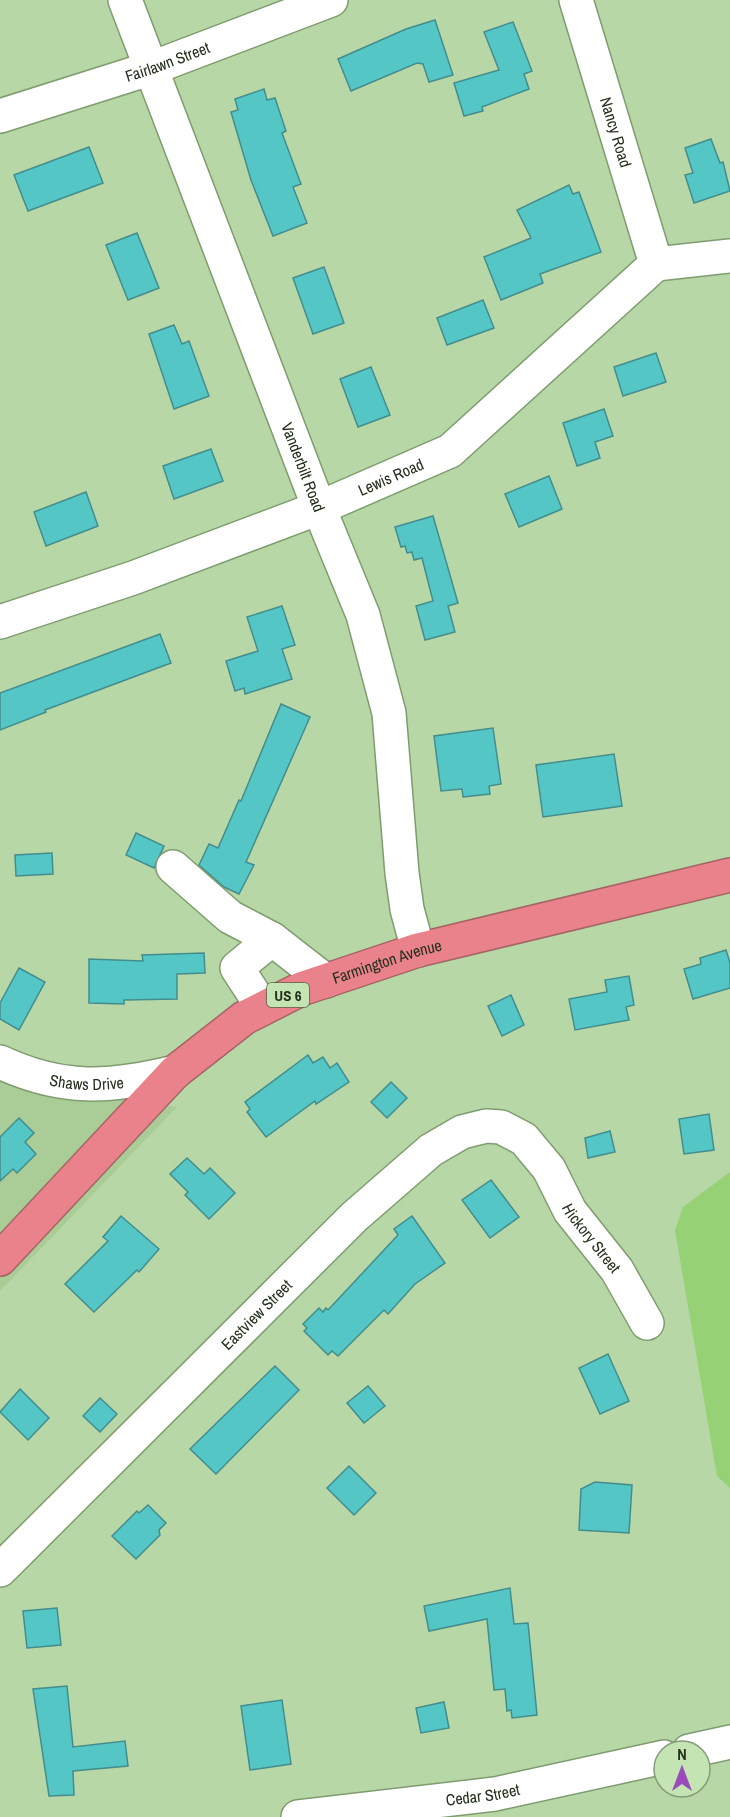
<svg xmlns="http://www.w3.org/2000/svg" width="730" height="1817" font-family="'Archivo Narrow',sans-serif">
<style>
.built{fill:#aacd97}
.green{fill:#97d175}
.building{fill:#55c6c6;stroke:#438d8d;stroke-width:1.5}
.lines{fill:none;stroke-linecap:round;stroke-linejoin:round}
.minor-casing{stroke:#7f9c6f;stroke-width:36}
.highway-casing{stroke:#a46564;stroke-width:36}
.minor{stroke:#fff;stroke-width:33}
.highway{stroke:#e9828b;stroke-width:33}
.labels{text-anchor:middle;dominant-baseline:central;stroke-width:5;stroke-linejoin:round;paint-order:stroke}
.shield{fill:#c4e4b3;stroke:#54664a;stroke-width:1.5}
.shield-label{font-size:15px;font-weight:bold;fill:#24301d}
.street-label{font-size:16px;fill:#24301d;stroke:#c4e4b3}
</style>
<rect width="100%" height="100%" fill="#b7d7a7"/>
<polygon class="built" points="0,1077 114,1098 177,1107 0,1291"/>
<polygon class="green" points="730,1172 730,1488 717,1476 675,1230 683,1207"/>
<g class="building">
<polygon points="435,20 453,75 429,82 423,64 417,63 351,91 338,59 406,29"/>
<polygon points="513,22 532,71 524,74 529,89 482,107 483,111 464,116 454,83 499,70 484,32"/>
<polygon points="264,89 267,100 275,98 286,131 282,133 301,184 293,187 307,223 273,236 251,180 231,112 238,110 235,99"/>
<polygon points="711,139 720,163 723,162 730,191 694,203 685,175 693,173 685,148"/>
<polygon points="89,147 103,183 28,211 14,175"/>
<polygon points="569,185 573,194 579,192 601,252 540,274 543,283 501,300 484,257 531,238 517,210"/>
<polygon points="137,233 159,288 128,300 106,245"/>
<polygon points="324,267 344,323 313,334 293,278"/>
<polygon points="483,300 494,328 447,345 437,318"/>
<polygon points="174,325 182,344 189,341 209,396 174,409 149,334"/>
<polygon points="656,353 666,382 623,396 614,367"/>
<polygon points="371,367 390,415 358,427 340,379"/>
<polygon points="604,409 613,436 595,442 600,458 577,466 563,423"/>
<polygon points="211,449 223,481 174,499 163,466"/>
<polygon points="549,476 562,509 519,527 505,494"/>
<polygon points="86,492 98,526 46,546 34,512"/>
<polygon points="433,516 458,603 448,606 455,632 425,640 416,606 433,601 422,558 414,560 412,552 407,553 405,546 401,547 395,527"/>
<polygon points="282,606 295,645 282,649 292,679 245,694 244,688 235,691 226,661 258,651 247,617"/>
<polygon points="160,634 171,663 45,710 46,712 0,730 0,693"/>
<polygon points="281,704 310,717 246,862 254,865 239,894 224,887 199,865 209,844 218,848 239,800 241,801"/>
<polygon points="493,728 501,784 489,786 490,794 463,797 462,789 441,791 434,736"/>
<polygon points="614,754 622,806 543,817 536,765"/>
<polygon points="136,833 164,846 154,868 126,855"/>
<polygon points="52,853 53,874 16,876 15,855"/>
<polygon points="726,950 730,963 730,988 693,999 684,969 701,964 700,958"/>
<polygon points="204,953 205,973 177,974 177,999 124,1000 124,1004 89,1003 89,959 143,961 142,955"/>
<polygon points="19,968 45,982 19,1030 0,1019 0,1003"/>
<polygon points="629,976 634,1005 626,1007 629,1020 575,1030 569,999 607,992 605,980"/>
<polygon points="511,995 524,1025 502,1036 488,1006"/>
<polygon points="308,1055 313,1063 323,1057 330,1068 337,1063 349,1082 316,1104 315,1101 266,1137 247,1112 250,1109 245,1102"/>
<polygon points="391,1082 407,1098 387,1118 371,1102"/>
<polygon points="709,1114 714,1150 684,1154 679,1119"/>
<polygon points="19,1118 34,1133 25,1142 36,1154 17,1173 13,1169 0,1181 0,1137"/>
<polygon points="610,1131 615,1152 588,1158 585,1138"/>
<polygon points="187,1158 204,1174 210,1168 235,1193 209,1219 185,1195 188,1192 170,1174"/>
<polygon points="491,1180 519,1217 490,1238 462,1200"/>
<polygon points="121,1216 159,1249 139,1272 137,1270 94,1312 65,1284 108,1241 103,1237"/>
<polygon points="412,1216 445,1263 415,1284 388,1314 384,1310 338,1356 332,1351 328,1355 304,1331 307,1328 303,1324 319,1308 323,1312 326,1308 328,1310 398,1235 394,1229"/>
<polygon points="608,1354 629,1401 600,1414 579,1368"/>
<polygon points="275,1366 299,1390 216,1474 190,1449"/>
<polygon points="368,1386 385,1406 364,1423 347,1403"/>
<polygon points="20,1389 49,1418 28,1440 0,1412"/>
<polygon points="100,1398 117,1414 100,1432 83,1416"/>
<polygon points="349,1466 376,1493 354,1515 327,1488"/>
<polygon points="595,1482 632,1485 629,1533 579,1530 581,1489"/>
<polygon points="148,1505 166,1523 159,1530 160,1535 136,1559 112,1536 137,1511 139,1513"/>
<polygon points="510,1588 514,1624 528,1623 537,1715 512,1718 511,1710 507,1711 505,1689 494,1690 487,1619 429,1631 424,1606"/>
<polygon points="57,1608 61,1645 27,1648 23,1611"/>
<polygon points="67,1686 73,1747 125,1741 128,1766 73,1771 74,1795 49,1796 33,1689"/>
<polygon points="282,1700 291,1764 250,1770 241,1706"/>
<polygon points="444,1702 449,1728 421,1733 416,1708"/>
</g>
<g class="lines">
<g class="minor-casing">
<g id="minor">
<path id="s1" d="M125 0 319 508 363 615 389 713 402 873 407 909 418 950"/>
<path id="s2" d="M576 0 656 264"/>
<path id="s3" d="M0 116 152 68 331 0"/>
<path id="s4" d="M0 622 133 578 319 508 450 451 656 264 730 256"/>
<polyline points="173,867 230,917 272,939 326,981"/>
<polyline points="263,1008 237,968 272,939"/>
<path id="s5" d="M0 1062C62 1091 110 1088 175 1072"/>
<path id="s6" d="M0 1570 354 1217 431 1150 462 1132 486 1126 501 1127 524 1139 549 1169 570 1211 617 1270 647 1323"/>
<polyline points="689,1751 730,1742"/>
<path id="s7" d="M298 1817 495 1794 664 1757"/>
</g>
</g>
<g class="highway-casing">
<g id="highway">
<path id="s8" d="M0 1259 175 1072 244 1018 301 989 418 950 730 875"/>
</g>
</g>
<use href="#minor" class="minor"/>
<use href="#highway" class="highway"/>
</g>
<g class="labels">
<rect class="shield" x="267" y="983" width="42" height="24" rx="4.5"/>
<g class="shield-label">
<text x="288" y="995">US 6</text>
</g>
<g class="street-label">
<text stroke="none"><textPath href="#s3" startOffset="176">Fairlawn Street</textPath></text>
<text stroke="none"><textPath href="#s2" startOffset="138">Nancy Road</textPath></text>
<text stroke="none"><textPath href="#s1" startOffset="500">Vanderbilt Road</textPath></text>
<text stroke="none"><textPath href="#s4" startOffset="417">Lewis Road</textPath></text>
<text stroke="none"><textPath href="#s8" startOffset="498">Farmington Avenue</textPath></text>
<text stroke="none"><textPath href="#s5" startOffset="90">Shaws Drive</textPath></text>
<text stroke="none"><textPath href="#s6" startOffset="824">Hickory Street</textPath></text>
<text stroke="none"><textPath href="#s6" startOffset="362">Eastview Street</textPath></text>
<text stroke="none"><textPath href="#s7" startOffset="186">Cedar Street</textPath></text>
</g>
</g>
<g transform="translate(682 1769)"><circle r="28" fill="#c4e4b3" stroke="#849c77" stroke-width="1.5"/>
<path d="M0-4.5L10 22L0 15L-10 22Z" fill="#9a4aba"/>
<text y="-9" font-size="16" font-weight="bold" text-anchor="middle" fill="#24301d">N</text>
</g>
</svg>
